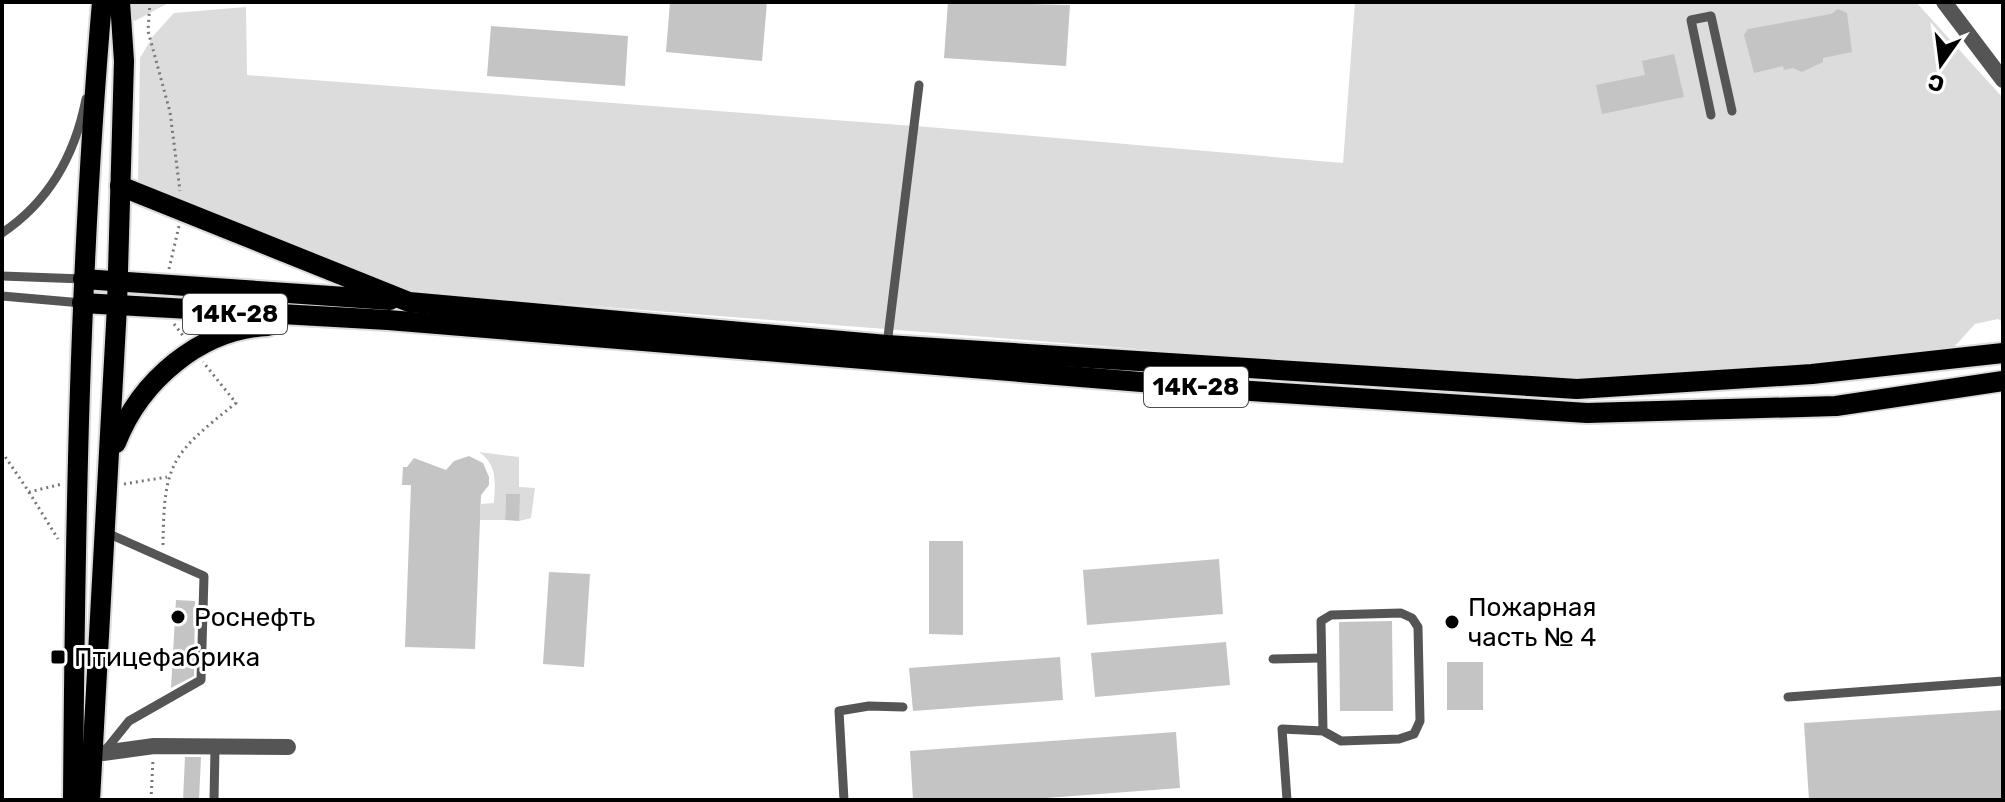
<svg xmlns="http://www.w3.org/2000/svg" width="2005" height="802" font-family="Rubik,sans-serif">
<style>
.green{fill:#dcdcdc}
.building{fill:#c4c4c4}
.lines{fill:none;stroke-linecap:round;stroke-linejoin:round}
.primary-casing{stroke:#dbdbdb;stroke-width:24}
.path{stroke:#777;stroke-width:3;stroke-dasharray:2 4;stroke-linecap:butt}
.lane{stroke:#555;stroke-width:9}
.street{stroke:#555;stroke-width:16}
.primary{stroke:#000;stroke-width:20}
.poi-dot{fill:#000;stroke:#fff;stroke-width:3}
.labels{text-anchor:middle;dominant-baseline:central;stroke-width:6;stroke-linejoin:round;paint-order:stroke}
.shield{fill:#fff;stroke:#4c4c4c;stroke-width:2}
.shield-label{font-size:24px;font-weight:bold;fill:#000}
.poi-label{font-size:26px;fill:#000;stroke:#fff;text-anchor:start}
</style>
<rect width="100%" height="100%" fill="#fff"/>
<g class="green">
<polygon points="128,2 170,2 135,21 127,15"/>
<polygon points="1355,2 1916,2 2003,98 2003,322 1998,319 1975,324 1954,347 1809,365 1560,382 401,291 138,182 140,58 153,36 174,13 246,7 247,75 940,128 1343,163"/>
<path d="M479 452 519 457V487L535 488 531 518 519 521V494H506L505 520H480L481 504 494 503C495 483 498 465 479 452Z"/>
</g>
<g class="building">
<polygon points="670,2 767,2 762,61 666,52"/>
<polygon points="948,2 1070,5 1066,66 944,58"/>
<polygon points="1838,9 1847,13 1852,52 1823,58 1823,62 1802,72 1793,68 1784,70 1783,66 1754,73 1744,35 1748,29 1831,14"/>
<polygon points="491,26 628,36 625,86 487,76"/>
<polygon points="1674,54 1684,97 1602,114 1596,85 1645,75 1642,61"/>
<polygon points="469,456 483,463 489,477 489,485 481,495 475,649 405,647 411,485 402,485 403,467 407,467 414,458 446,470 454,461"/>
<polygon points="506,494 520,494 519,521 505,520"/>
<polygon points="929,541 963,541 963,635 929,634"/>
<polygon points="1219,559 1223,614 1087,625 1083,570"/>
<polygon points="549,572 590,574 584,667 543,664"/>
<polygon points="176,600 195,601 194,676 171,688"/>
<polygon points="1392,621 1393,711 1340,711 1339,622"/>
<polygon points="1226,642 1230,685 1095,697 1091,653"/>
<polygon points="1060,657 1063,700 913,711 909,668"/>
<rect x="1447" y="662" width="36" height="48"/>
<polygon points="2003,710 2003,800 1809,800 1804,723"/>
<polygon points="1176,732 1180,788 1019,800 913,800 910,751"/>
<polygon points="185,757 201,757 199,800 183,800"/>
</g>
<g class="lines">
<g class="primary-casing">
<g id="primary">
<polyline points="120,186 409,302 887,345 1577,389 1812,374 2003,353"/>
<polyline points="83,279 390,300"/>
<polyline points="82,303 388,320 1251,391 1587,413 1836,406 2003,381"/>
<path d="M116 443C140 381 200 329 268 326"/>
<path d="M73 800C75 533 79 268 102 2"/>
<polyline points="90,800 117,306 124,61 120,2"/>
</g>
</g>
<g class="path">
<polyline points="150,2 148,31 170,112 180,191"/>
<polyline points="169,269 179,226"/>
<polyline points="174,324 184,337"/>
<polyline points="2,452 29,492 62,484"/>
<polyline points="124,484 167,477"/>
<polyline points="29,492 58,539"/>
<path d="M163 545C164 462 171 455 236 403L203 362"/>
<polyline points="151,800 153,759"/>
</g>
<g class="lane">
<polyline points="1711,115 1691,20 1711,16 1732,111"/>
<path d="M2 233C50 201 75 155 86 99"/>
<polyline points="2,276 83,279"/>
<polyline points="2,296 82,303"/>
<polyline points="887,345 919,85"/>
<polyline points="1273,659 1321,658"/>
<polyline points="1788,697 2003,681"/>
<polyline points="104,752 129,721 201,680 204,576 107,533"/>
<polyline points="214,800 215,749"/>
<polyline points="844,800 839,711 869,706 903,707"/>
<polyline points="1287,800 1282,729 1323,731 1341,741 1399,739 1414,734 1420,721 1418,627 1412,618 1401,613 1331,615 1321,621 1323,731"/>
</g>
<g class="street">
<polyline points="1944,2 2003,80"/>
<polyline points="103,753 154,746 288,747"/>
</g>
<use href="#primary" class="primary"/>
</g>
<g class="poi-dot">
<circle cx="178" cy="617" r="8"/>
<circle cx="1452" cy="622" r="8"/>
<rect x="50" y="649" width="16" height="16" rx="4"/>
</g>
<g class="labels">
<g class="shield">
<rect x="183" y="294" width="104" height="40" rx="6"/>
<rect x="1144" y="367" width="104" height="40" rx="6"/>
</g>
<g class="shield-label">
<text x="235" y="314">14К-28</text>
<text x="1196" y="387">14К-28</text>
</g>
<g class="poi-label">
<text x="1468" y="607">Пожарная<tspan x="1468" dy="30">часть № 4</tspan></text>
<text x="194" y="617">Роснефть</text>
<text x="74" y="657">Птицефабрика</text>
</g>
</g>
<rect width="2005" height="802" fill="none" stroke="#000000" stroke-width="8"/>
<g transform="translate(1941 64) rotate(194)" stroke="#ffffff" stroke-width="6" paint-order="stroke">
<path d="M0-6L14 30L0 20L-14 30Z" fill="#000000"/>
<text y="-12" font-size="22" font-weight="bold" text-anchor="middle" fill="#000000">С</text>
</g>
</svg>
